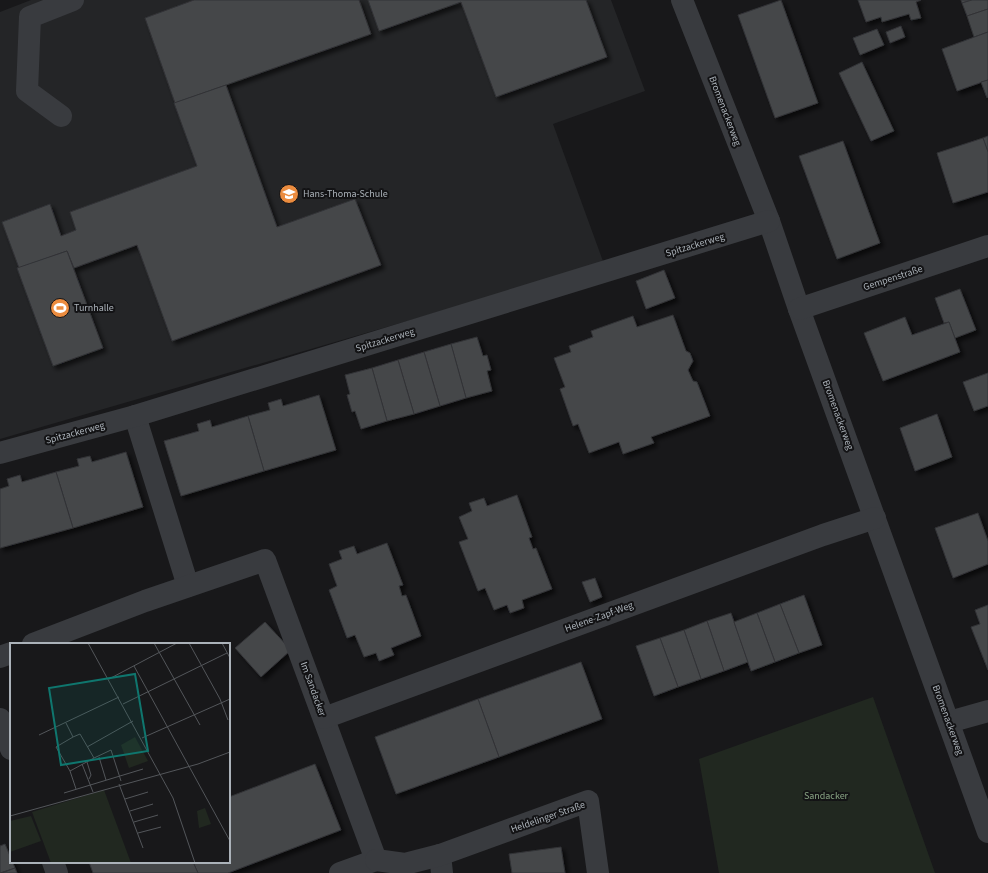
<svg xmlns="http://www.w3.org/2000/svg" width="988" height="873" font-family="'Source Sans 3',sans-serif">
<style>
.built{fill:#242527}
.green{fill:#212820}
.building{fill:#45474a;stroke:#323336;filter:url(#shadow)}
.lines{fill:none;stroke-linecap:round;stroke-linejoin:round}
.minor{stroke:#393b3f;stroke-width:22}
.labels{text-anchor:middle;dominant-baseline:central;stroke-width:4;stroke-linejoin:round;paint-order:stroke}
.street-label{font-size:10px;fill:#abb2b9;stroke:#131315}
.poi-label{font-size:10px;fill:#abb2b9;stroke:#131315;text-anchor:start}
.park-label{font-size:10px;fill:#88a383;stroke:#131315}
.inset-road{fill:none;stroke:#53565a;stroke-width:1}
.view{fill:#0f766e;fill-opacity:0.15;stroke:#0f766e;stroke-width:2}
.inset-edge{fill:none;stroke:#abb2b9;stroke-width:2}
</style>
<defs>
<filter id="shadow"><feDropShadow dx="3.5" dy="3.5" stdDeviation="2" flood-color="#0009"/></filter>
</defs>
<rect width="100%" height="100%" fill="#18181a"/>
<polygon class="built" points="31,0 611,0 645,91 553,124 604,264 0,439 0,12"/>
<polygon class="green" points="873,697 935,873 719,873 699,759"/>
<g class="building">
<polygon points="194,0 359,0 371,34 175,103 145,18"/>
<polygon points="368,0 586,0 607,57 496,97 461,2 379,31"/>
<polygon points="781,0 818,103 775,118 738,15"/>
<polygon points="858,0 921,0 916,2 921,18 911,20 909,14 882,22 881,17 866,22"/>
<polygon points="961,0 972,0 962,3"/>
<polygon points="972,0 988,0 988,9 967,16 962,3"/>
<polygon points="988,9 988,32 974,37 967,16"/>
<polygon points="901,26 905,37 890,43 886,32"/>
<polygon points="877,29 884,45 860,55 853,38"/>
<polygon points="988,32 988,80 957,91 942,49"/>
<polygon points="862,62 894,131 871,141 839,73"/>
<polygon points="988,80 988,97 987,98 981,82"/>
<polygon points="226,85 277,227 355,199 381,265 172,341 137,245 74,268 67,251 19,268 2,222 50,204 61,236 76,230 70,212 197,166 174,103"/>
<polygon points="988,136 988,152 983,138"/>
<polygon points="983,138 988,152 988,192 953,203 937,153"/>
<polygon points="843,141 880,243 837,259 799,156"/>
<polygon points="67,251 103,348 53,366 17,268"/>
<polygon points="664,270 675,298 646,309 636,281"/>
<polygon points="960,289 976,330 955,338 949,322 944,323 935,298"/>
<polygon points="673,315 686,351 690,353 693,361 688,370 693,381 697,382 710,416 651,437 654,443 623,454 619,442 589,453 578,424 573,426 560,389 565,387 554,358 571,352 569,346 593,337 591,331 633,316 637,327"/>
<polygon points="905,317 912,335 949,322 960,352 883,381 864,333"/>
<polygon points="477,337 483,356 487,355 491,370 487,371 492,391 466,398 451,344"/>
<polygon points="451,344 466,398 440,406 424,352"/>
<polygon points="424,352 440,406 414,414 398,360"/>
<polygon points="398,360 414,414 387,421 372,368"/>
<polygon points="372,368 387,421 361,429 355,411 352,412 347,395 350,394 345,375"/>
<polygon points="988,373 988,406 974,411 963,382"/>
<polygon points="319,395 336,450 264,471 248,416 270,410 268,403 281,399 283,406"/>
<polygon points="937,414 952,457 915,471 900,428"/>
<polygon points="248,416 264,471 181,496 164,441 199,431 197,424 210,420 212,427"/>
<polygon points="126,452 143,507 73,528 56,472 79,466 77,459 90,456 92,462"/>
<polygon points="56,472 73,528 0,548 0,489 9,486 7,479 20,475 22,482"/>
<polygon points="517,495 532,537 529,538 533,549 536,548 552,589 522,600 524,608 510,613 507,605 494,610 485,588 478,591 459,542 468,539 459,517 472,511 469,503 484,498 487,506"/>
<polygon points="978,513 988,541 988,564 953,578 935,528"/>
<polygon points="387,543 403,585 399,586 402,596 406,595 421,636 391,648 394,655 379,661 376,653 364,657 355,635 347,638 329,590 337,586 329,564 342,559 339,551 354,546 357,554"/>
<polygon points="595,578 602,597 590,602 582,582"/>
<polygon points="804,595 822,645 799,653 780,604"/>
<polygon points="780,604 799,653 775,662 757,613"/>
<polygon points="988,605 988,670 971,627 980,624 975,610"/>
<polygon points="731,613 748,662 724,671 707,621"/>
<polygon points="757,613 775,662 751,671 734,622"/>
<polygon points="707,621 724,671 701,679 684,630"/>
<polygon points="265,622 291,650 261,677 235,648"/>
<polygon points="684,630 701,679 678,687 660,638"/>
<polygon points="660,638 678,687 654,696 636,646"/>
<polygon points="581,662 602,719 499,757 478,699"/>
<polygon points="478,699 499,757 396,794 375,737"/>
<polygon points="315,764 341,830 228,873 198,873 193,862 229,862 229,797"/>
<polygon points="5,844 15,868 0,873 0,846"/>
<polygon points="561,847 565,873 512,873 509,854"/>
<polygon points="89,862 193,862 198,873 93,873"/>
<polygon points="15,868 17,873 2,873"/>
</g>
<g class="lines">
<g class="minor">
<polyline points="682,0 769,221 799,309 988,832"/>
<polyline points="61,116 27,91 30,17 73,0"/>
<polyline points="799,309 988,246"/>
<polyline points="135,416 188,586"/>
<polyline points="0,453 135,416 769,221"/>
<polyline points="33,644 145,601 265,560 376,860 340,873"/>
<polyline points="0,657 11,653"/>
<polyline points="324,718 823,535 875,518"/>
<polyline points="0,719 11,749"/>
<polyline points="949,722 988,711"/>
<polyline points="440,855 442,873"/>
<polyline points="376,860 405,864 440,855 588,801 598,873"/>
<polyline points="53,862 57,873"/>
</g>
</g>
<defs>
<g id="school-disc" transform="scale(1)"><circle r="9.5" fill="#eb8c3f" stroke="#131315"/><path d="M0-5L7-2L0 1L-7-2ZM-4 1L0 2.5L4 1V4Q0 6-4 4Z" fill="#fff"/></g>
<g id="stadium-disc" transform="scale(1)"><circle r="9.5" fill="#eb8c3f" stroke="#131315"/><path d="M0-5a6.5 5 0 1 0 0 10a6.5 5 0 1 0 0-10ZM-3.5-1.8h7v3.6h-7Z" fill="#fff"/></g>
</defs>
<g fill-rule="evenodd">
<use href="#school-disc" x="289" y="194"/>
<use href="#stadium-disc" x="60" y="308"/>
</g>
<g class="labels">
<g class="street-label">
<text transform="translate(725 111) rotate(69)">Bromenackerweg</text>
<text transform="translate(695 245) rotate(-17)">Spitzackerweg</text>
<text transform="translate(893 278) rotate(-18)">Gempenstraße</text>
<text transform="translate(385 340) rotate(-17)">Spitzackerweg</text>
<text transform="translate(838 415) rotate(70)">Bromenackerweg</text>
<text transform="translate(75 433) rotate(-15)">Spitzackerweg</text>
<text transform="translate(599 617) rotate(-20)">Helene-Zapf-Weg</text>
<text transform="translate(313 689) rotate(70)">Im Sandacker</text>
<text transform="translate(948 720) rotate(70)">Bromenackerweg</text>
<text transform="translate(548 817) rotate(-19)">Heldelinger Straße</text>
</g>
<g class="poi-label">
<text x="303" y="194">Hans-Thoma-Schule</text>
<text x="74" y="308">Turnhalle</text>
</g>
<g class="park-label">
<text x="826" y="796">Sandacker</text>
</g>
</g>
<g transform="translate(10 643)">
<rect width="220" height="220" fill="#18181a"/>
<path d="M125 94 138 118 119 125 111 102ZM94 147 121 220H41L22 169ZM195 165 201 181 189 185 187 168ZM21 173 31 198 0 209V178Z" fill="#212820"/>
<path class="inset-road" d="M78 0 163 155 185 220M144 0 190 82M179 0 210 56 218 77M212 0 220 15M124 23 220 198M99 36 167 0M113 61 217 10M56 80 63 94 46 104 60 128 84 115 70 91 63 94M29 92 109 54M132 95 220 56M77 104 123 78M89 114 96 137M84 115 101 107 111 138M77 119 81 132 79 136M72 121 83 149M60 128 66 146M109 141 133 205M54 150 133 126M115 156 138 149M120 168 143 161M0 173 188 121 220 109M124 179 148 172M128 190 151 184"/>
<path class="view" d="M125 31 138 108 51 122 39 45Z"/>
<rect width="220" height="220" class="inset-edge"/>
</g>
</svg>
